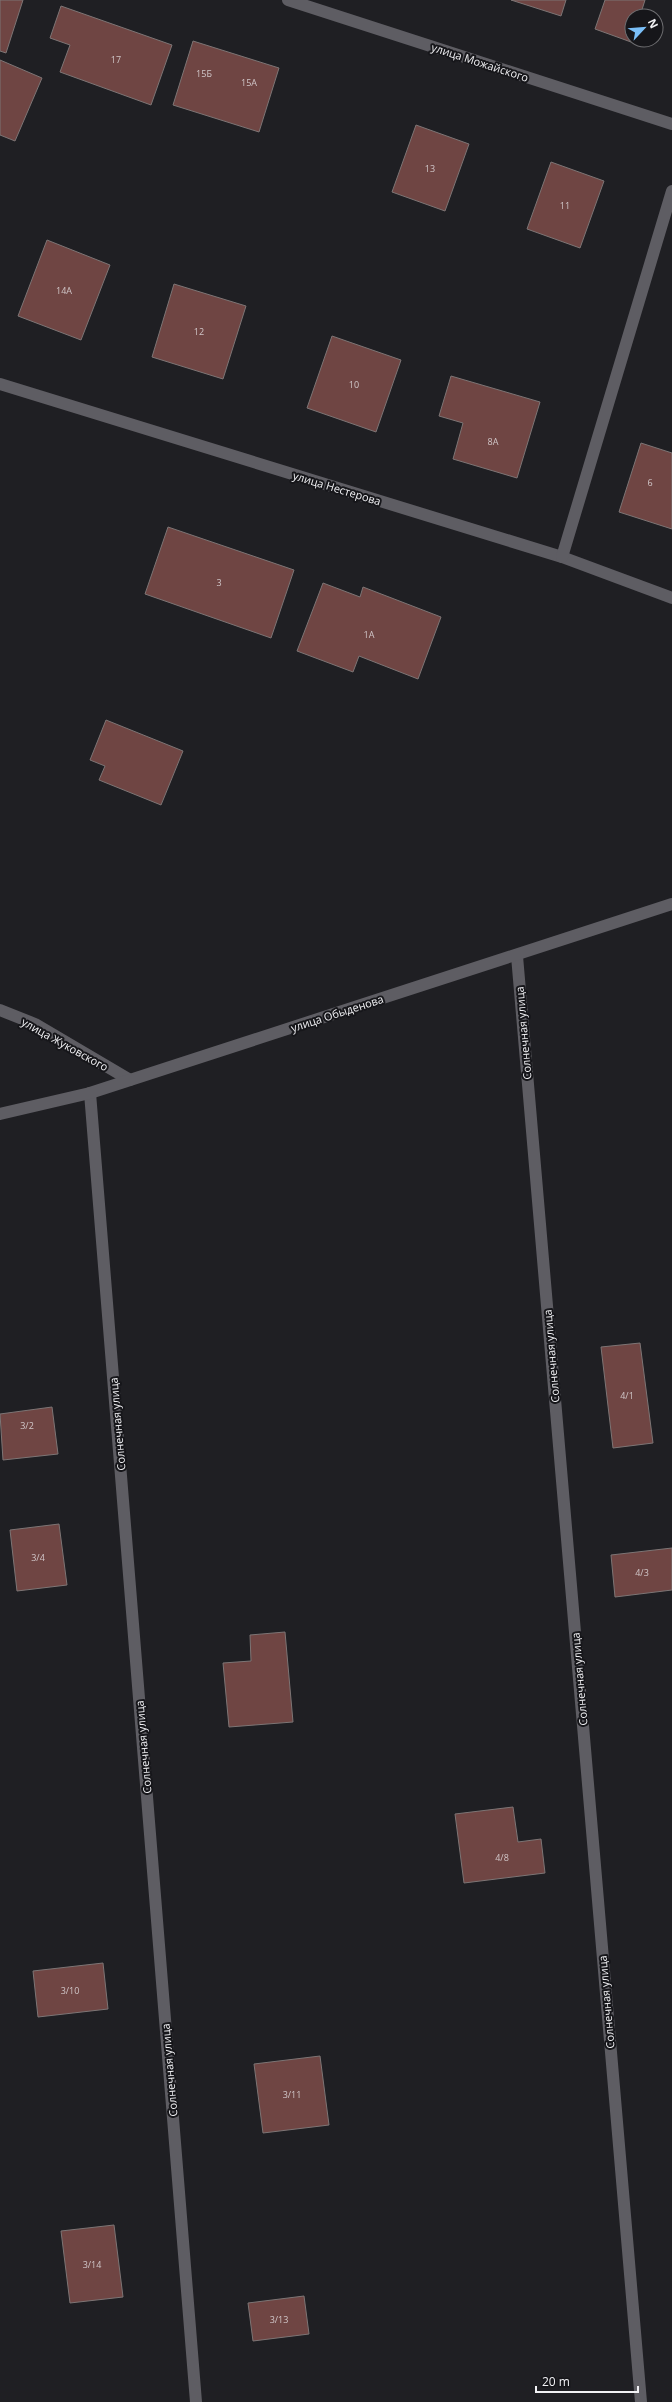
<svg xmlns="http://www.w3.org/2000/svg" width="672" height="2402" font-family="'Open Sans',sans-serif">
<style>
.building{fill:#6f4543;stroke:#7d7575}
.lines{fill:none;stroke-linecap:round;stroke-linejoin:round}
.minor{stroke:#5e5d63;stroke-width:12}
.labels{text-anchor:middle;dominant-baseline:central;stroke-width:4;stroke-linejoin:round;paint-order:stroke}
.number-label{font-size:9px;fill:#d0c6c8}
.street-label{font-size:11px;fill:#f1f1f4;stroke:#16161a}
</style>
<rect width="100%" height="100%" fill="#1f1f23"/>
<g class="building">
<polygon points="0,0 23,0 6,53 0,51"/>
<polygon points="511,0 566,0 561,16"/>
<polygon points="605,0 645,0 640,16 632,16 631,42 595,29"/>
<polygon points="61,6 172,45 151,105 60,72 70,45 50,38"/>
<polygon points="193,41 279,68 259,132 173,105"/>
<polygon points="0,60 42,78 15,141 0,135"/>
<polygon points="416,125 469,144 445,211 392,192"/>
<polygon points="551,162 604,181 580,248 527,229"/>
<polygon points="47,240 110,265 81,340 18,316"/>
<polygon points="174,284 246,306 223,379 152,357"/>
<polygon points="332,336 401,360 376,432 307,408"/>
<polygon points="451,376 540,402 517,478 453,459 463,423 439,416"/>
<polygon points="641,443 672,453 672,529 619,512"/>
<polygon points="168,527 294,570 271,638 145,594"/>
<polygon points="323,583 360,597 363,587 441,617 418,679 359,656 353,672 297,651"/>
<polygon points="106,720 183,751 161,805 99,780 105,766 90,760"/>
<polygon points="640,1343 653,1443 613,1448 601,1347"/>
<polygon points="52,1407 58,1454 3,1460 0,1414"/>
<polygon points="59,1524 67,1585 17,1591 10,1530"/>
<polygon points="672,1548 672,1590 615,1597 611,1555"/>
<polygon points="285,1632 293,1722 229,1727 223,1663 251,1661 250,1635"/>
<polygon points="513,1807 518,1842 541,1839 545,1873 464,1883 455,1814"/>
<polygon points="103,1963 108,2009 38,2017 33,1971"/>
<polygon points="320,2056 329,2125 263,2133 254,2064"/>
<polygon points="114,2225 123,2297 70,2303 61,2231"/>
<polygon points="304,2296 309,2334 253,2341 248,2303"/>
</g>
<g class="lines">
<g class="minor">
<polyline points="288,0 672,124"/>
<polyline points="0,384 562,557 672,598"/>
<polyline points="562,557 672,191"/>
<polyline points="517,956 641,2402"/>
<polyline points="0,1010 35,1024 130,1080"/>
<polyline points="90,1093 196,2402"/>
<polyline points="0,1114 90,1093 672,904"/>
</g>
</g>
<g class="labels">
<g class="number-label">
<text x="116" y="59">17</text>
<text x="204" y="73">15Б</text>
<text x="249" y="82">15А</text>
<text x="430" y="168">13</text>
<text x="565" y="205">11</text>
<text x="64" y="290">14А</text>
<text x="199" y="331">12</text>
<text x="354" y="384">10</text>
<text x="493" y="441">8А</text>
<text x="650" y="482">6</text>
<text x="219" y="582">3</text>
<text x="369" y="634">1А</text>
<text x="627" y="1395">4/1</text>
<text x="27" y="1425">3/2</text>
<text x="38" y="1557">3/4</text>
<text x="642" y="1572">4/3</text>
<text x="502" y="1857">4/8</text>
<text x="70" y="1990">3/10</text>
<text x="292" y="2094">3/11</text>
<text x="92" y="2264">3/14</text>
<text x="279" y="2319">3/13</text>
</g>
<g class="street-label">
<text transform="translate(480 62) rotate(18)">улица Можайского</text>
<text transform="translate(337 488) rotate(17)">улица Нестерова</text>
<text transform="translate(337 1013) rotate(-18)">улица Обыденова</text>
<text transform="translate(523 1033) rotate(-95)">Солнечная улица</text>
<text transform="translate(65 1044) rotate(29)">улица Жуковского</text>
<text transform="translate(551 1356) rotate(-95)">Солнечная улица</text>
<text transform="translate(117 1424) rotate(-95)">Солнечная улица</text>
<text transform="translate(579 1679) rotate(-95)">Солнечная улица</text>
<text transform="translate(143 1747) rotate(-95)">Солнечная улица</text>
<text transform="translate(606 2002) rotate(-95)">Солнечная улица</text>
<text transform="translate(169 2070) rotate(-95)">Солнечная улица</text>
</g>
</g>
<g transform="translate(644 28) rotate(64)"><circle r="19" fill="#16161a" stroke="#6e6e71"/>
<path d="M0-3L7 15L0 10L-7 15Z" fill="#7abff8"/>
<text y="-6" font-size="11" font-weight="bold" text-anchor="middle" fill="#f1f1f4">N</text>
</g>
<path d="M536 2386v6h102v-6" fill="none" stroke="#f1f1f4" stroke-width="2"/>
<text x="542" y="2386" font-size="12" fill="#f1f1f4" stroke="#16161a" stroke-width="3" paint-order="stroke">20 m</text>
</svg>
